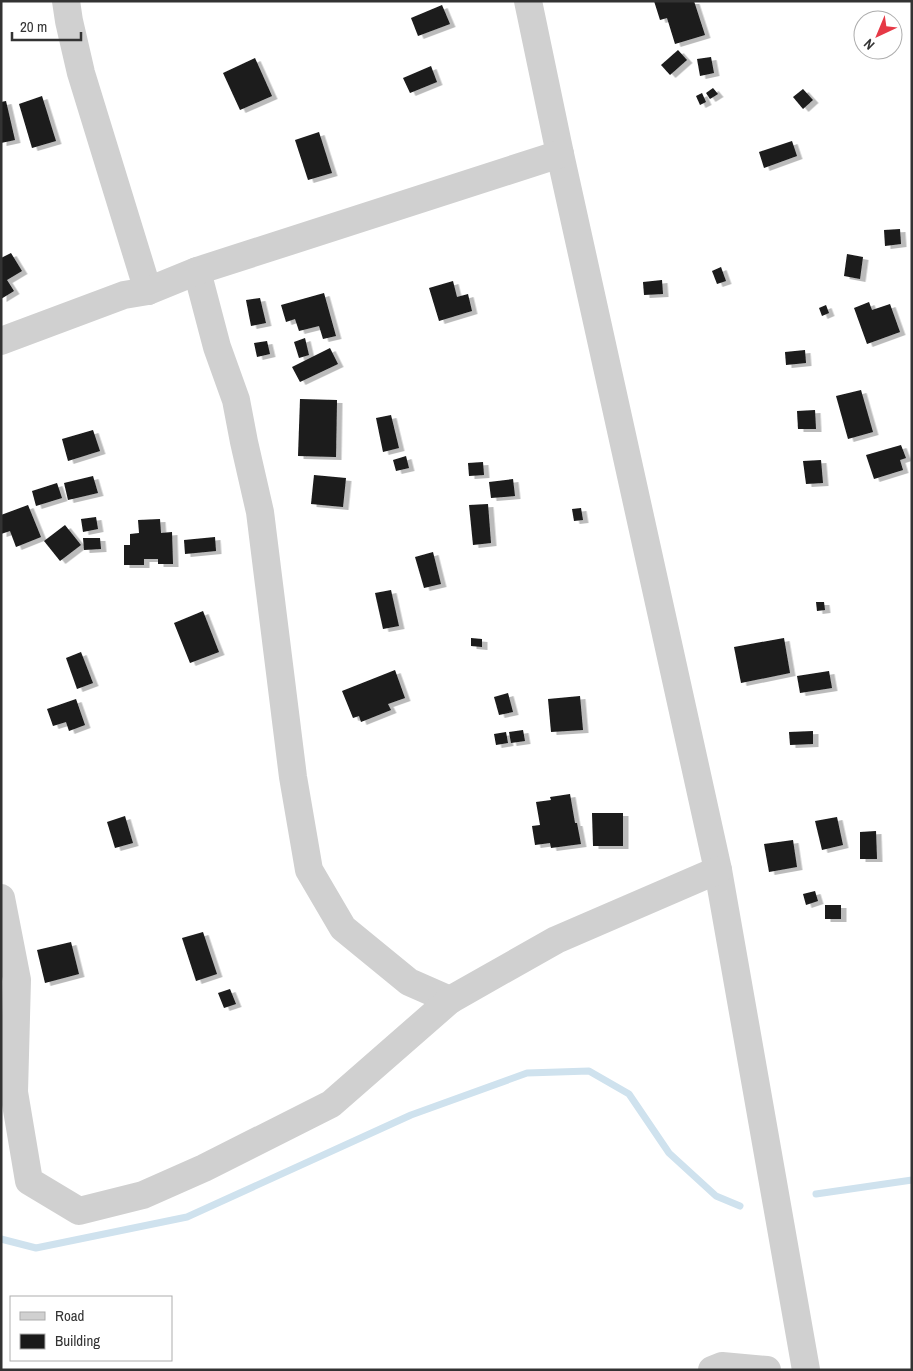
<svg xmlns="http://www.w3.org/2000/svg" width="913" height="1371" font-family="'Archivo Narrow',sans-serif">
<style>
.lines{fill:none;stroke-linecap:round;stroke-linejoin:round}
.stream{stroke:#cfe2ee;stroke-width:7}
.building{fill:#1a1a1a;filter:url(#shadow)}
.minor{stroke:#d0d0d0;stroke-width:28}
</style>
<defs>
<filter id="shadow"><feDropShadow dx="5.5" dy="3" stdDeviation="0" flood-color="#0004"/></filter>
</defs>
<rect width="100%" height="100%" fill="#fff"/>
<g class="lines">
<g class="stream">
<polyline points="816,1194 912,1180"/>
<polyline points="1,1239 36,1248 187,1217 411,1115 527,1073 589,1071 629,1094 669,1153 716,1196 740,1206"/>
</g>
</g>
<g class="building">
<polygon points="654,1 694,1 705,35 675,44 667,18 660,20"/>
<polygon points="442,5 450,24 418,36 411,18"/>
<polygon points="678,50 687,60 670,75 661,65"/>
<polygon points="711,57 714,73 700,76 697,59"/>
<polygon points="255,58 272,96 240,110 223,73"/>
<polygon points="431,66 437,82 410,93 403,78"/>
<polygon points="713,88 718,94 710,99 706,93"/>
<polygon points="803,89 813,100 803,109 793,97"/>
<polygon points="702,93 706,102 700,105 696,96"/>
<polygon points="42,96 56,141 32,148 19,104"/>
<polygon points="6,101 15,140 1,143 1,102"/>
<polygon points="319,132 332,173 308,180 295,140"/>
<polygon points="792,141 797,156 764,168 759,152"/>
<polygon points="900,229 901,244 885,246 884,230"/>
<polygon points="11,253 22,271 7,280 14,291 1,299 1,258"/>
<polygon points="847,254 863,257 860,279 844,276"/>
<polygon points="721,267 726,281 717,284 712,271"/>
<polygon points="662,280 663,294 644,295 643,282"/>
<polygon points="453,281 457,297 468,294 472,311 439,321 429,288"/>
<polygon points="324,293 336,336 323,339 319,326 299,331 295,319 286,322 281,305"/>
<polygon points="260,298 266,323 251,326 246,300"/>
<polygon points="869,302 872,310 890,304 900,332 867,344 854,308"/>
<polygon points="826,305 829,313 822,316 819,308"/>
<polygon points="305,338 309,355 299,358 294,342"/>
<polygon points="267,341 270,354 257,357 254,343"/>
<polygon points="330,348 338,364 300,382 292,367"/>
<polygon points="805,350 806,363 786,365 785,352"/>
<polygon points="861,390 873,432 848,439 836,396"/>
<polygon points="300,399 337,400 336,457 298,456"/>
<polygon points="815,410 816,429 798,429 797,411"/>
<polygon points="391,415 399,448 383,452 376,418"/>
<polygon points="93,430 100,451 68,461 62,439"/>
<polygon points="901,445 906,458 900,460 903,470 874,479 866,455"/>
<polygon points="406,456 409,468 396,471 393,460"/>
<polygon points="821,460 823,483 806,484 803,461"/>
<polygon points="483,462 484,475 469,476 468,463"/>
<polygon points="314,475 346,478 343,507 311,504"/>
<polygon points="93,476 98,493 68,500 64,483"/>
<polygon points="513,479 515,496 491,498 489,482"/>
<polygon points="57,483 62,498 36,506 32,491"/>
<polygon points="488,504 491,543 473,545 469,505"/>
<polygon points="28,505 41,537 16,547 10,531 1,534 1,515"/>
<polygon points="581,508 583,520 574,521 572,509"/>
<polygon points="96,517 98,529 83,532 81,519"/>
<polygon points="160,519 161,533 172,532 173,564 158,564 158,559 144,559 144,565 124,565 124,545 130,545 130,534 139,533 138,520"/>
<polygon points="65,525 81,545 60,561 44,541"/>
<polygon points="215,537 216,551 185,554 184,540"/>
<polygon points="83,538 100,538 101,549 84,550"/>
<polygon points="433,552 441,584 424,588 415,557"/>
<polygon points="391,590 399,626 383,629 375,593"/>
<polygon points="816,602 824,602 825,610 817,611"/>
<polygon points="203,611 219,652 190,663 174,623"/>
<polygon points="471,638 482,639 482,647 471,646"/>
<polygon points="784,638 790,673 741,683 734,647"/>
<polygon points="81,652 93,683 77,689 66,658"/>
<polygon points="395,670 405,698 388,704 391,710 361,722 359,716 353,718 342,691"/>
<polygon points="829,671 832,688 800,693 797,676"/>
<polygon points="508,693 513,712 499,715 494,697"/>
<polygon points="580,696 583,730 551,732 548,699"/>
<polygon points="76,699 85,725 69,731 66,722 53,726 47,709"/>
<polygon points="523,730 525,741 511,743 509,732"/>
<polygon points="813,731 813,744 790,745 789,732"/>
<polygon points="506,732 508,743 496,745 494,734"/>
<polygon points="570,794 575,823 577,823 581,844 551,848 550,843 535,845 532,826 540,825 536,802 551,800 550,797"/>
<polygon points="592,813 623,813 623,846 593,846"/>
<polygon points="125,816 133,843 115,848 107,822"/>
<polygon points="837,817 843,845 822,850 815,821"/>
<polygon points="876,831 877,859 860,859 860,832"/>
<polygon points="793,840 797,867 769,872 764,844"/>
<polygon points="815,891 818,901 806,905 803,894"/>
<rect x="825" y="905" width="16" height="14"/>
<polygon points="203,932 217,974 196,981 182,938"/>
<polygon points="71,942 79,974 45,983 37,950"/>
<polygon points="230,989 236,1004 224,1008 218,993"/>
</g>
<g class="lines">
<g class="minor">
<polyline points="66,1 69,21 81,73 148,291"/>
<polyline points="528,1 560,154 718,870 806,1370"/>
<polyline points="197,271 217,347 236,400 244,442 260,512 293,777 309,870 343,928 409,982 450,1000"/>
<polyline points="1,341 124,295 148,291 197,271 560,154"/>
<polyline points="1,898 17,980 14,1092 29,1181 79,1211 143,1195 204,1168 331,1104 450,1000 556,940 718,870"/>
<polyline points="712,1370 722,1366 767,1370"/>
</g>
</g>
<rect width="913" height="1371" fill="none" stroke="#333333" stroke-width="5"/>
<rect x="10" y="1296" width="162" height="65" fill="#ffffff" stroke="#adadad"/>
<rect x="20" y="1312" width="25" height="8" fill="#d0d0d0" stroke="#adadad"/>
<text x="55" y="1321" font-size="15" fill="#333333">Road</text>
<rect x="20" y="1334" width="25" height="15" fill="#1a1a1a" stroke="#adadad"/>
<text x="55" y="1346" font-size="15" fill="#333333">Building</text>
<g transform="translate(878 35) rotate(224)"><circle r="24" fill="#ffffff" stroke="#adadad"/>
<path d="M0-4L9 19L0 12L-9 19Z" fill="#e63946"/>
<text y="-8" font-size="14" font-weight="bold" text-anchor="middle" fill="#333333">N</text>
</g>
<path d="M12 32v8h69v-8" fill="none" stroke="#333333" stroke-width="2.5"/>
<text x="20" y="32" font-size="15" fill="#333333" stroke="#ffffff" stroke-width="4" paint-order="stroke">20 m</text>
</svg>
